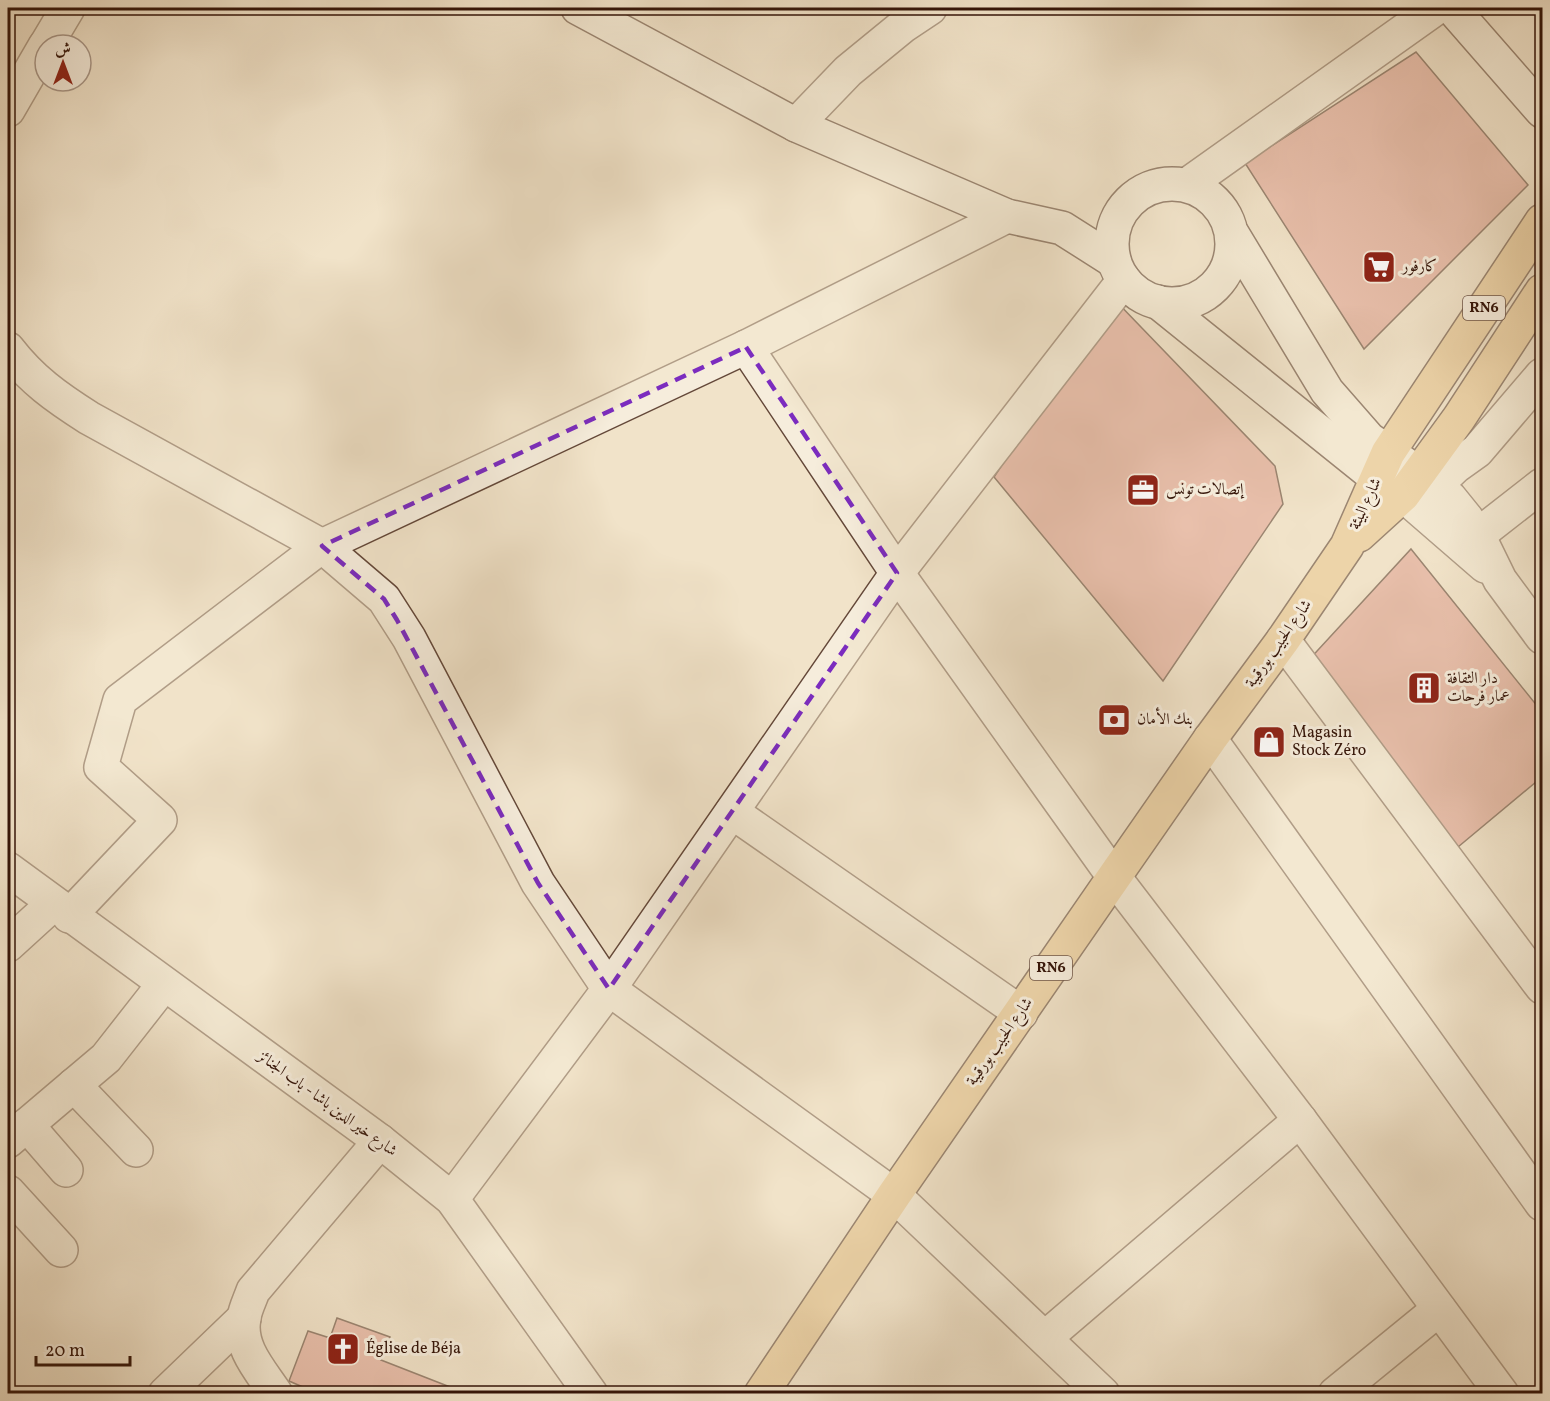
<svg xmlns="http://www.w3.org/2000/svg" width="1550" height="1401" font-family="Vollkorn,Amiri,serif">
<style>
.building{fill:#df958a;stroke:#351509;stroke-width:1.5}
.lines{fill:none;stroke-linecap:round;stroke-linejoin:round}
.street-casing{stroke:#644839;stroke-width:36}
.secondary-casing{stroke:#351509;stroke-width:36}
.primary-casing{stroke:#351509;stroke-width:36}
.street{stroke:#f6eddc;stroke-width:33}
.secondary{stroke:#f6eddc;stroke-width:33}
.primary{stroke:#e8c284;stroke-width:33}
.marked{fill:none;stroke:#7b2cbf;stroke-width:4.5;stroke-dasharray:12 8;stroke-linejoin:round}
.labels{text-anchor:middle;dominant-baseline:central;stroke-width:6;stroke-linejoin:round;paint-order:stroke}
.shield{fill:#f6eddc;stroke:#6f5648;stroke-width:1.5}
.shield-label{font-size:15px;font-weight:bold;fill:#351509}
.poi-label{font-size:16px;fill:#351509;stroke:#f6eddc;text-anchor:start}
.street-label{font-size:16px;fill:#351509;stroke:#f6eddc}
</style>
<rect width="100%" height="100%" fill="#f1e3c9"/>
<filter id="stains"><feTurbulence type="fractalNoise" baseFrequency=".00333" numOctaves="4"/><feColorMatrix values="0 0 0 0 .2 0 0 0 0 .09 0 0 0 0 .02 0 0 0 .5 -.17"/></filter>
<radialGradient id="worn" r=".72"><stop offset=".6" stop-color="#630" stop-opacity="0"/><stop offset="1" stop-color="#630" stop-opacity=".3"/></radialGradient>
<g class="building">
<polygon points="1416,52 1528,185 1364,349 1245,163"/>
<polygon points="1113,298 1275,466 1283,504 1163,681 994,477"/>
<polygon points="1411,549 1542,712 1542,777 1452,852 1306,663"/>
<polygon points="337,1318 390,1337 381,1360 468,1394 311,1394 312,1391 289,1381 308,1331 330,1338"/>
</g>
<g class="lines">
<g class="street-casing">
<g id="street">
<polyline points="46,45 68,8"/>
<polyline points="8,110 45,46"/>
<polyline points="796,125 848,71 903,26 930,8"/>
<polyline points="1187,185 1436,8"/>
<polyline points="746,347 897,573 1114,877 1300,1120 1502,1394"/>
<path d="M8 349C32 380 56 397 89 418L322 546 384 599 409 638 538 883 609 989 894 1195 1103 1394"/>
<polyline points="1418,473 1450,498 1467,519 1478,535 1500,580 1542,637"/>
<polyline points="1403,495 1485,566"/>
<polyline points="1418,502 1456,466 1477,451 1542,375"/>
<polyline points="1478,535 1542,485"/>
<polyline points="1283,640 1542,987"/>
<polyline points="1210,739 1542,1204"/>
<polyline points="732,812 1021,1013"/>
<polyline points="8,869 380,1141 452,1199 591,1394"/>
<polyline points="69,916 160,820 101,767 120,700 322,546 746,347 1007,216"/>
<polyline points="8,945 53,904"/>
<polyline points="27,1125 66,1170"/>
<polyline points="8,1141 74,1085"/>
<polyline points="136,1150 74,1085 106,1058 164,984"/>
<polyline points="8,1192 61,1250"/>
<polyline points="452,1199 609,989 897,573 1124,280"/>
<polyline points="1045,1338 1300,1120"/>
<polyline points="165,1394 244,1318"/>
<path d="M276 1394C261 1371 238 1347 244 1318 245 1309 250 1300 253 1291L380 1141"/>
<polyline points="1335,1394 1439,1309"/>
</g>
</g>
<g class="secondary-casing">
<g id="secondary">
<polyline points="578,8 796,125 1007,216 1062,228 1114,261"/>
<polyline points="1452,8 1542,111"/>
<circle cx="1172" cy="244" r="60"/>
<polyline points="1233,235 1327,391 1369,439 1418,473"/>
<polyline points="1158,302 1378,479 1399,493"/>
</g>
</g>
<g class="primary-casing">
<g id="primary">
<polyline points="1359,535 1403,495 1459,418 1542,291"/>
<polyline points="761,1394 894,1195 1114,877 1210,739 1283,640 1347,546 1388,453 1542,221"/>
</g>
</g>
<use href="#street" class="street"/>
<use href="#secondary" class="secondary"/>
<use href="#primary" class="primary"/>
</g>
<path d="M0 0H1550V1401H0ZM746 347 897 573 609 989 538 883 397 620 384 599 322 546Z" fill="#f1e3c9" fill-opacity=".55" fill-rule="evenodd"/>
<path class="marked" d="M746 347 897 573 609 989 538 883 397 620 384 599 322 546Z"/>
<defs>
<g id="supermarket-square" transform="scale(1.725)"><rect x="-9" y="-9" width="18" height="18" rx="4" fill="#8f2418" stroke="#f6eddc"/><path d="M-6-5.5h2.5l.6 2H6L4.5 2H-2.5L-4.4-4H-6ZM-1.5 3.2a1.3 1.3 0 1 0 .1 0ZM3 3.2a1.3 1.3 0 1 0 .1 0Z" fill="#fff"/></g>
<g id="office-square" transform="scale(1.725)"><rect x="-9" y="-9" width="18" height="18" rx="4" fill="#8f2418" stroke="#f6eddc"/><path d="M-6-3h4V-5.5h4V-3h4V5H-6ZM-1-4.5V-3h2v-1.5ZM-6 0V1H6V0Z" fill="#fff"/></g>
<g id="building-square" transform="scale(1.725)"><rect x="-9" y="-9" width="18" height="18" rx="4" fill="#8f2418" stroke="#f6eddc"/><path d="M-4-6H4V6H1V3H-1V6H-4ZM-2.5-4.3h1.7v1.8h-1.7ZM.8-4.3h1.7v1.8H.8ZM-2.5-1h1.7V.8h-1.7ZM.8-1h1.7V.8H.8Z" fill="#fff"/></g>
<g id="bank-square" transform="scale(1.725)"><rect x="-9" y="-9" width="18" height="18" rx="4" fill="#8f2418" stroke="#f6eddc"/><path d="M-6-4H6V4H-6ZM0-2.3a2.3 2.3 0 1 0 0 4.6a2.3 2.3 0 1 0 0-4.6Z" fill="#fff"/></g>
<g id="shop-square" transform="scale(1.725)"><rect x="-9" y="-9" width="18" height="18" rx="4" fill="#8f2418" stroke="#f6eddc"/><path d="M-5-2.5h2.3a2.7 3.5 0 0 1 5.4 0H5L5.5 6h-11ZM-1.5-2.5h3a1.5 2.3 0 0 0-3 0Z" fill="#fff"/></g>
<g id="church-square" transform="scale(1.725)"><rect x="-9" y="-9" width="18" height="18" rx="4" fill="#8f2418" stroke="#f6eddc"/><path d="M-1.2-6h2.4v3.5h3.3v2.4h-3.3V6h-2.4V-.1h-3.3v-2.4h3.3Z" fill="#fff"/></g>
</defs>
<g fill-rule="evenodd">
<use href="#supermarket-square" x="1379" y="267"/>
<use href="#office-square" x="1143" y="490"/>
<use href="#building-square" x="1424" y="688"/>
<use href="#bank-square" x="1114" y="720"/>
<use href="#shop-square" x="1269" y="742"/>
<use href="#church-square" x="343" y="1349"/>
</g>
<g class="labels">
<g class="shield">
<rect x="1463" y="296" width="42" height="24" rx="4.5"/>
<rect x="1030" y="956" width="42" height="24" rx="4.5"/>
</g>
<g class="shield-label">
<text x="1484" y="308">RN6</text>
<text x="1051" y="968">RN6</text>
</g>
<g class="poi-label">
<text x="1402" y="267">كارفور</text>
<text x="1166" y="490">إتصالات تونس</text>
<text x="1447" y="679">دار الثقافة<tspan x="1447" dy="18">عمار فرحات</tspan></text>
<text x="1137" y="720">بنك الأمان</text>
<text x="1292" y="733">Magasin<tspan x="1292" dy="18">Stock Zéro</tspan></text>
<text x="366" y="1349">Église de Béja</text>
</g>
<g class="street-label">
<text transform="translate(1366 504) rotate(-65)">شارع البيئة</text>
<text transform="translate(1279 644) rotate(-55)">شارع الحبيب بورقيبة</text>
<text transform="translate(1000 1042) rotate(-55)">شارع الحبيب بورقيبة</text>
<text transform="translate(327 1104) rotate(36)">شارع خير الدين باشا - باب الجنائز</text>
</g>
</g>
<rect width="1550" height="1401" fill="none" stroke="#f1e3c9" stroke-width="30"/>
<rect x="9" y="9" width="1532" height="1383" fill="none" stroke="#351509" stroke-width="3"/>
<rect x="15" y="15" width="1520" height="1371" fill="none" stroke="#351509" stroke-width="1.5"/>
<g transform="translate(63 63)"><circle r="28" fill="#f6eddc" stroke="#a99788" stroke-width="1.5"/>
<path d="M0-4.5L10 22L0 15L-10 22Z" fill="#8f2418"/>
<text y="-9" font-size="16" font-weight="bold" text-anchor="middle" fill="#351509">ش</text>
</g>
<path d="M36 1356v9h94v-9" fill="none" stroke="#351509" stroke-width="3"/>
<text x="45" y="1356" font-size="18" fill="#351509" stroke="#f6eddc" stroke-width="4.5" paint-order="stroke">20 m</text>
<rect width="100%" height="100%" filter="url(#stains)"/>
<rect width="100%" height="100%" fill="url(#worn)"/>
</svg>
